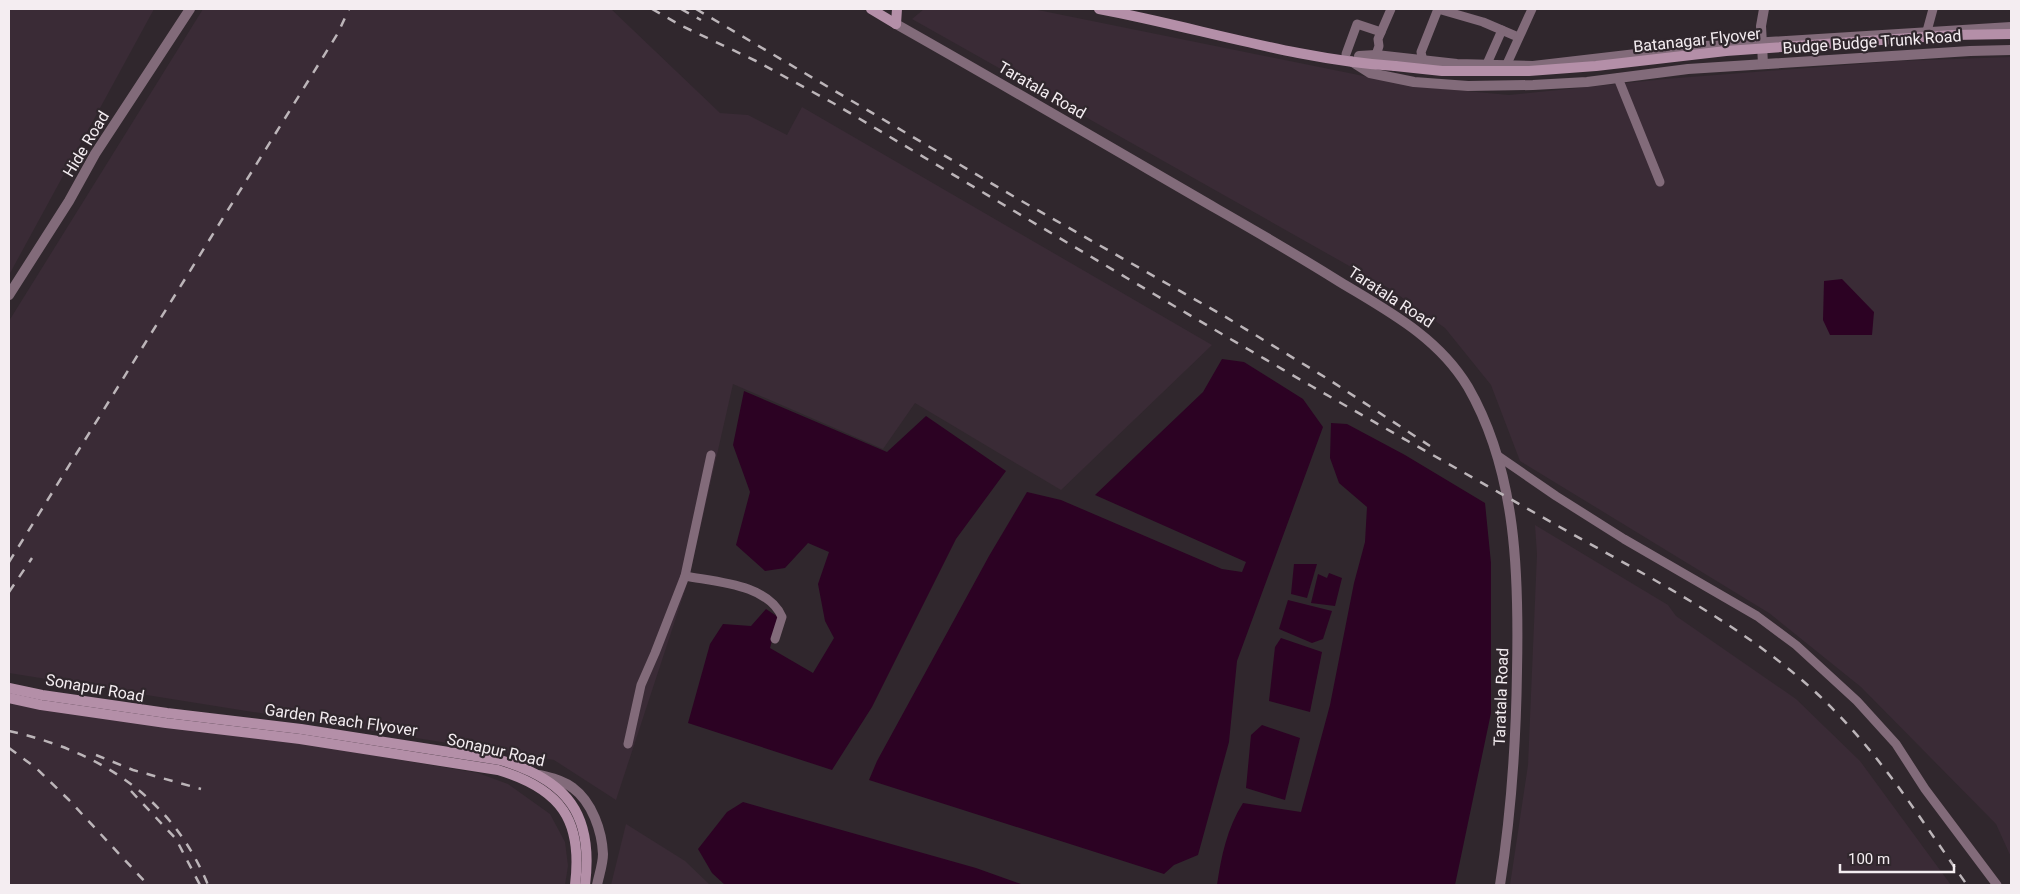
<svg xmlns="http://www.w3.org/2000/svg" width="2020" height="894" font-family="Roboto,sans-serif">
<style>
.built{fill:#3a2b36}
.water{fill:#2c0223}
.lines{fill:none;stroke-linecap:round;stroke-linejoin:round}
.minor{stroke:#826b7a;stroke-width:9}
.tertiary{stroke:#826b7a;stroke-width:10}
.secondary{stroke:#b48fa8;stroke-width:10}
.rail{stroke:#bcb5b9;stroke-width:2.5;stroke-dasharray:9 9;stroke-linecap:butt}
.secondary-bridge{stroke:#b48fa8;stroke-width:10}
.labels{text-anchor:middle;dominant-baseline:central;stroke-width:4.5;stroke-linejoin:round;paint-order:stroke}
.street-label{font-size:16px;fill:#f4edf1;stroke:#30272d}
</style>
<rect width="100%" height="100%" fill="#30272d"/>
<g class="built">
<polygon points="9,9 154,9 9,275"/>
<polygon points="203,9 611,9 720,113 748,115 787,135 802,107 1212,345 1061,490 915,403 883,449 733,384 689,578 616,800 554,760 9,673 9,321"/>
<polygon points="924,9 1033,9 1413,86 1509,95 1665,79 1898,61 2011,57 2011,857 1996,824 1861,687 1769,613 1520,461 1491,385 1445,328 1390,289 912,19"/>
<polygon points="1535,525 1668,605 1676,616 1796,699 1860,761 1951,885 1510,885 1528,765 1537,554"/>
<polygon points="9,694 478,773 508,784 550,814 565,842 568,866 565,885 9,885"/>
<polygon points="626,824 685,861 710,885 611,885"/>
</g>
<g class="water">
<polygon points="1842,279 1874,312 1872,335 1830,335 1823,320 1824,281"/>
<polygon points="1222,359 1244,362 1303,399 1323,427 1237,661 1229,742 1198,855 1174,865 1164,874 869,780 877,761 989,556 1027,492 1061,500 1222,569 1242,572 1246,562 1095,495 1203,392"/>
<polygon points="744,391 887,452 926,416 1006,471 956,539 872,707 832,770 688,723 710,644 723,624 751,626 766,609 778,617 770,648 813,673 834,638 825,621 818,584 829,552 808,543 785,568 765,571 736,545 750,492 733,445"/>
<path d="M1331 423 1347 424 1405 455 1485 503 1491 563V713L1455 885H1217C1221 857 1227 828 1243 803L1301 812 1330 705 1354 583 1365 542 1367 507 1339 483 1330 458Z"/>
<polygon points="1294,564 1317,564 1307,598 1291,594"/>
<polygon points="1329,573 1342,578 1335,606 1311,603 1318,574 1327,578"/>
<polygon points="1288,600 1332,611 1323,639 1312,643 1279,629"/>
<polygon points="1281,638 1322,652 1310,712 1269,701 1275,647"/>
<polygon points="1262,725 1300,738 1285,800 1246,788 1251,735"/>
<polygon points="743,802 976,868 1024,885 725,885 712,873 698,849 727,812"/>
</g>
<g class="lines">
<g class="minor">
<polyline points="1438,9 1483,22 1518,37"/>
<polyline points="1927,31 1933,9"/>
<polyline points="1346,54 1357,24 1381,32"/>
<polyline points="1376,55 1379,46 1378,39 1391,9"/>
<polyline points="1423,61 1421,52 1438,9"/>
<polyline points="1486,66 1502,30"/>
<polyline points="1506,66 1532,9"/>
<polyline points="1618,78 1660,182"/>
<polyline points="1498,456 1556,496 1624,539 1757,616 1796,645 1857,701 1896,744 1925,789 1997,885"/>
<path d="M685 576C716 582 768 584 782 617L775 639"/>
<polyline points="628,744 641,685 655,653 685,576 711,455"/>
</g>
<g class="tertiary">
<path d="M896 24C1004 85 1110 147 1217 209 1259 233 1300 257 1340 282 1388 311 1438 337 1468 387 1517 472 1519 576 1517 671 1516 743 1511 815 1500 885"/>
<polyline points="1359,56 1376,55 1457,64 1533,66 1705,46 2011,27"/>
<polyline points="1351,61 1370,73 1414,82 1468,86 1533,85 1587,82 1688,69 1970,51 2011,50"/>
<polyline points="1763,64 1761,26 1764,9"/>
<polyline points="9,295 69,201 95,154 190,9"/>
<path d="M540 775C551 778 563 780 573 788 592 802 602 831 603 854 603 864 599 875 597 885"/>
</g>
<g class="secondary">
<polyline points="871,9 896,24"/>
<path d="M1099 9C1196 27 1297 60 1395 66"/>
<polyline points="896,24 897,9"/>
<path d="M9 698 41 705 166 723 300 739 498 770C561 789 583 820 575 885"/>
</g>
<g class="rail">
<path d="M652 9 682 26 756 61 833 103C1023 216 1213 331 1406 440 1465 473 1524 507 1583 540 1662 584 1743 627 1811 688 1876 747 1917 814 1967 885"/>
<polyline points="681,9 701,20"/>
<polyline points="696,9 1018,199 1224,316 1328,379 1430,446"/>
<polyline points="9,562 338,33 349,9"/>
<polyline points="9,592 32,558"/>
<path d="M9 731C99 751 172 797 208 885"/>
<polyline points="9,748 36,768 69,800 148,885"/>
<polyline points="96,755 133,770 201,789"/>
<polyline points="131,791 176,839 200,885"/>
</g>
<g class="secondary-bridge">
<polyline points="1395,66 1442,71 1529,71 1596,66 1726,51 1953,35 2011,34"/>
<path d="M9 688 42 695 167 713 301 729 500 760C567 780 594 814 585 885"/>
</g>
</g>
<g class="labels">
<g class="street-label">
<text transform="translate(1697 40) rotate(-6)">Batanagar Flyover</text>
<text transform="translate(1872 42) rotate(-4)">Budge Budge Trunk Road</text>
<text transform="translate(1042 90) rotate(30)">Taratala Road</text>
<text transform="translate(86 144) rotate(-59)">Hide Road</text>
<text transform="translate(1391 297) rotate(33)">Taratala Road</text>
<text transform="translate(95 688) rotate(10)">Sonapur Road</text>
<text transform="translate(1501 697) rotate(-88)">Taratala Road</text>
<text transform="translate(341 720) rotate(8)">Garden Reach Flyover</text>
<text transform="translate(496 750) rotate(13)">Sonapur Road</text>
</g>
</g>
<rect width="2020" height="894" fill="none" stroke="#f4edf1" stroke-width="20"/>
<path d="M1840 864v8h114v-8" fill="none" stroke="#f4edf1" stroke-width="2.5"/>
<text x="1848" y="864" font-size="15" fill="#f4edf1" stroke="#30272d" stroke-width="4" paint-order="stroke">100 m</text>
</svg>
